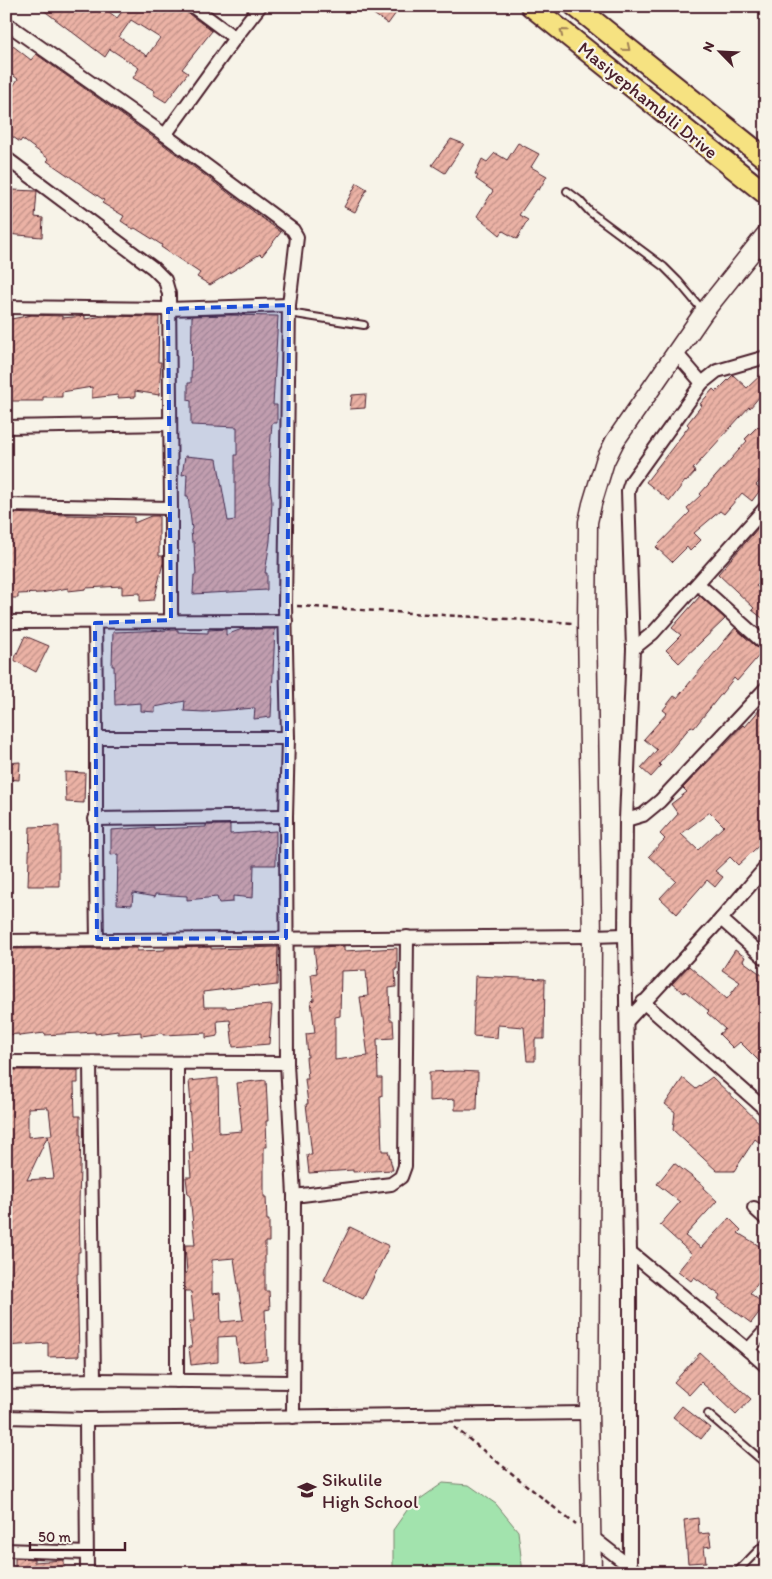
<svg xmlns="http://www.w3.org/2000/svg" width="772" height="1579" font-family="Itim,sans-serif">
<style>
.park{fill:#a2e3ad;stroke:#76816c}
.building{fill:url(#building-hatch);stroke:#4a1f2b;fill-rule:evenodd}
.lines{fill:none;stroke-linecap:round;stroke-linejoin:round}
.lane-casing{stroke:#4a1f2b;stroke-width:10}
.street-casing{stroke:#4a1f2b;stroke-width:16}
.secondary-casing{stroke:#4a1f2b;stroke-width:21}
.primary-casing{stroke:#4a1f2b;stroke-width:24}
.path{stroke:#4a1f2b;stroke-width:2.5;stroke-dasharray:5 4;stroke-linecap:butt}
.lane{stroke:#f7f3e8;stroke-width:6}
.street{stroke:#f7f3e8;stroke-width:12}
.secondary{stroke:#f7f3e8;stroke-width:18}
.primary{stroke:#f6e281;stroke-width:20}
.oneway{stroke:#a08056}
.marked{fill:#1d4ed8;fill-opacity:0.2;stroke:#1d4ed8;stroke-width:4;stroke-dasharray:10 6;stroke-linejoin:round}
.labels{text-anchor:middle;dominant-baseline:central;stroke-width:4.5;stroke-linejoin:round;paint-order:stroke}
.street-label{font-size:19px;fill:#4a1f2b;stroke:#f7f3e8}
.poi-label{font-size:19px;fill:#4a1f2b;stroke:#f7f3e8;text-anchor:start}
</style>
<defs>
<pattern id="building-hatch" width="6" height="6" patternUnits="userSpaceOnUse" patternTransform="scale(1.25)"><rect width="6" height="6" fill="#ebb2a5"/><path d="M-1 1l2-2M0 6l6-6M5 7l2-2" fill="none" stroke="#c09087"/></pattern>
</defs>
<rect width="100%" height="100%" fill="#f7f3e8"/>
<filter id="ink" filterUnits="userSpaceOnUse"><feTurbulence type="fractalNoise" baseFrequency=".02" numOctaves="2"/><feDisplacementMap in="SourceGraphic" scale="10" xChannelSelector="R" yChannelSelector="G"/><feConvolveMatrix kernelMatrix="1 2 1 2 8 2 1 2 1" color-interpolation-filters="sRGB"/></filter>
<g filter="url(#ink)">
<polygon class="park" points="443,1483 469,1485 496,1504 518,1531 523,1573 393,1573 393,1530 410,1506"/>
<g class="building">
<path d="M38 6H101L117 18 126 6H178L212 31 182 69 188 73 166 102 153 94 155 91 133 78 139 68 110 49 105 57ZM131 20 160 38 147 56 119 37Z"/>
<polygon points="362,6 401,6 388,24"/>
<polygon points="13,46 31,60 36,54 160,142 281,232 262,256 260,254 210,285 197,277 200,273 161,247 162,245 135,228 133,229 121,221 124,216 102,203 104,200 47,161 49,159 22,139 20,142 6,132 6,97 18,79 6,70 6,55"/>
<polygon points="451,139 464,144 445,173 432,165"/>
<polygon points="518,143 539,154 531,167 547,176 539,190 537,189 519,215 528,220 517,239 503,231 500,235 477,216 493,191 476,179 478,176 475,174 482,159 487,162 495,153 507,160"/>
<polygon points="357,183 367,189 355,212 344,207"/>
<polygon points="12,190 37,191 35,217 43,218 42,237 6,234 6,214 10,215"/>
<polygon points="32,315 62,316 62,318 85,316 85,319 104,316 159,317 158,362 161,362 159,395 135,391 135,397 118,398 118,395 92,398 92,387 62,392 62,397 43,397 43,401 6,401 6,320"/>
<polygon points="227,315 278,316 273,405 277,405 277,423 272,423 270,449 269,485 270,485 272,502 270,541 265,573 267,573 267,590 193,594 194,575 196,575 194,542 192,542 191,530 192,529 188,496 186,496 187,474 182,475 185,456 217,459 228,521 235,520 235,455 237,455 237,427 191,425 191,401 188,400 188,383 191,383 192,316"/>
<polygon points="766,370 766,401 760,396 750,408 749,407 693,469 695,472 686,482 685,481 670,501 646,482 689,426 687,424 702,405 700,404 713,389 716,392 733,375 747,388"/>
<polygon points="366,394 365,408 350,409 352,395"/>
<polygon points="758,426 766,435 766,474 756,485 761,489 752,501 742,493 724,514 720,511 694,533 701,540 690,551 687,547 672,562 656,547 690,512 687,508 701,495 700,494 747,441 745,439"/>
<polygon points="6,513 134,517 134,523 151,516 159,516 159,556 163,556 163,563 154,600 140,601 140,593 122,594 122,586 86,588 86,589 68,591 68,588 41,593 18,594 18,598 6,598"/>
<polygon points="766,519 766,576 756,586 766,593 766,621 752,610 754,608 718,574"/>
<polygon points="700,596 725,619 679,663 666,650 681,635 672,628"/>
<polygon points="735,628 762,652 737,681 734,678 694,728 691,726 659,764 661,766 651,777 641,768 657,750 644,739 667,713 663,710 674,696 677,698"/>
<polygon points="226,629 226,635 242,629 275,629 271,717 254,719 255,708 204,712 184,711 185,701 155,707 155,712 141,711 141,703 115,705 114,666 112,666 113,632 170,630 178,630 178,632 208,633 208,630"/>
<polygon points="25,636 49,646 36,672 14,660"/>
<path d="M766 702V839L738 865 730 857 715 871 723 877 715 887 707 880 677 914 660 898 676 881 649 856 665 839 660 834 678 814 671 804 687 792 683 788 743 725 745 727ZM710 812 724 826 698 850 681 834Z"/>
<polygon points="20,762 19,780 6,779 6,763"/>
<polygon points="65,772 85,773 84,803 66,802"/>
<polygon points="206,825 230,825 230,834 276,831 276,865 254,865 253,898 233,896 233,902 219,903 217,897 187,900 187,896 155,894 155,897 133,893 132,905 117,904 118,854 111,855 111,830 154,827 154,829 206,827"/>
<polygon points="59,826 59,886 28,886 30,827"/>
<path d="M344 946V951L397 948V969H395L396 987 389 988 390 1020H393L394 1038 377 1039 378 1078H382V1096H380L382 1151H388L393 1170 353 1172V1170L309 1173 307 1155H312L306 1104H308L305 1079H308L306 1057H308L306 1034 315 1033 311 1001 314 1000 311 974 317 973 314 947ZM366 970 368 996 360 997 368 1056 335 1060V1017L340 1016 341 971Z"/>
<polygon points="211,947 211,949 278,947 277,985 259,987 259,985 203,992 204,1007 227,1007 227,1008 272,1005 269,1044 233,1047 230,1020 217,1021 218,1036 206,1038 206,1033 163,1035 163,1033 141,1036 141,1032 118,1034 118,1031 95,1034 95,1032 45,1035 45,1033 19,1036 19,1034 6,1035 6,949 137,948 137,951 165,950 165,948"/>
<polygon points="735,950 745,957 743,961 766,978 766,1068 740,1042 733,1048 719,1034 725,1029 707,1013 709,1011 685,991 684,993 672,984 689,966 727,999 740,982 722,970"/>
<polygon points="475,976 545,979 544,1039 535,1039 535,1061 527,1061 524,1027 498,1025 497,1038 473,1036"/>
<path d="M6 1070H78V1083H74L75 1116H80V1135H81L79 1202 80 1252H78V1274H77L79 1356 48 1357V1343L6 1346V1328H8L6 1307H11L8 1283H11L6 1229V1206H10L6 1175V1162H9L6 1135V1092H9ZM47 1107V1109H49L52 1135H48L54 1178 27 1180 48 1135 28 1137V1108Z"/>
<polygon points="458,1071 478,1072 477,1110 455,1110 455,1099 429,1101 429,1072"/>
<polygon points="712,1077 766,1129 766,1148 755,1139 734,1171 717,1171 673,1130 675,1112 665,1104 683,1078 696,1089"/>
<path d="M218 1078 219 1133 242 1131 237 1083 266 1080 268 1121H266L267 1147H264V1197H266L267 1220H269V1242H265V1291H269L270 1309 265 1310 267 1360 239 1362 236 1336 218 1337V1362L191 1365 189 1347H192L189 1321H194L191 1291H185V1274L187 1273 185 1245H195L190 1195H188L186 1177H191L189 1152H193L189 1105H191L189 1081ZM234 1258 243 1320 221 1322 220 1293 212 1294V1260Z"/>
<polygon points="674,1163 704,1186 703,1188 717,1201 685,1236 701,1248 729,1218 741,1230 738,1233 766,1250 766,1274 750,1293 765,1305 751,1323 718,1299 720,1295 694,1277 691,1281 678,1271 692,1254 660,1225 680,1202 657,1184"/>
<polygon points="350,1227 389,1246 363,1299 324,1280"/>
<polygon points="700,1353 751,1399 736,1415 701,1382 689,1395 674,1382"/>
<polygon points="682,1406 710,1428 701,1439 673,1417"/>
<polygon points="698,1518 699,1534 709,1533 711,1546 704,1547 706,1562 688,1563 684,1520"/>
<polygon points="15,1558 34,1559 34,1562 64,1560 64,1573 15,1573"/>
</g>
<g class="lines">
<g class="lane-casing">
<g id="lane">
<polyline points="567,191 579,200 590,212 664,267 678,281 704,312"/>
<polyline points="289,313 364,325"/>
<polyline points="708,1414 766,1464"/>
<polyline points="736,1573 766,1542"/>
</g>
</g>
<g class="street-casing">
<g id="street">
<polyline points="192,6 235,38"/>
<polyline points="6,23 165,135 293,230 297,237 289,305 285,605 288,738 286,816 287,1063 294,1196 293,1417"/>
<polyline points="165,135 235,38 260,6"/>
<polyline points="6,158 153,268 165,280 169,294 171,508 171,620"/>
<polyline points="6,307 168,309 289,305"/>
<polyline points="676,353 702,383 717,371 766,357"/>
<polyline points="6,427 170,424"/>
<polyline points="6,505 171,508"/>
<polyline points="698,584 766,645"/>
<polyline points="6,622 286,621"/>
<path d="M95 623C97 729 95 834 97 939"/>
<polyline points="633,649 653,633 766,507"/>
<polyline points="97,738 288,738"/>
<polyline points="95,819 286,816"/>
<polyline points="626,820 643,815 660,801 766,688"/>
<polyline points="721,919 766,959"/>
<polyline points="6,941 592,936 625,935"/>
<polyline points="643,1002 766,1110"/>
<polyline points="627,1021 721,919 766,867"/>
<polyline points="6,1062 287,1063"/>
<polyline points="90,1063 94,1380"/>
<polyline points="177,1063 177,1381"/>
<polyline points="294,1196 391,1184 401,1177 405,1166 407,937"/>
<polyline points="754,1208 766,1219"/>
<polyline points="630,1252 748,1350 766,1366"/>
<polyline points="748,1350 766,1330"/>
<polyline points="6,1382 94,1380 292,1382"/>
<polyline points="6,1417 86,1419 589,1413"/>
<polyline points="86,1419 87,1573"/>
<polyline points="592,1537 638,1573"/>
<polyline points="6,1550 87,1553"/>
<polyline points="630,1565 630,1252 625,935 626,820 633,649 628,491 631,482 702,383"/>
</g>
</g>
<g class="secondary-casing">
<polyline id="secondary" points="592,1573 589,1413 592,936 587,624 588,522 592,504 605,461 615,441 704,312 766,234"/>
</g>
<g class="primary-casing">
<g id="primary">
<polyline points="531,6 766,194"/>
<polyline points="575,6 766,159"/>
</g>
</g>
<g class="path">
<polyline points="297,606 573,623"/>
<polyline points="454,1427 576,1525"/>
</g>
<use href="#lane" class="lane"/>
<use href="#street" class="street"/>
<use href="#secondary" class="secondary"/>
<use href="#primary" class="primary"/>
</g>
<defs><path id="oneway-chevron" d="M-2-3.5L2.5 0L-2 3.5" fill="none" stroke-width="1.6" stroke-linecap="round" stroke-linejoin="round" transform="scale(1.25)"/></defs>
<g class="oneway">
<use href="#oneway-chevron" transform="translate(563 32) rotate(-141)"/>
<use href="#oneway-chevron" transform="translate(627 48) rotate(39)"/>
</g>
</g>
<path class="marked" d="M289 305 286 938 97 939 95 623 171 620 168 309Z"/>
<defs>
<g id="school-bare" transform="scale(1.5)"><path d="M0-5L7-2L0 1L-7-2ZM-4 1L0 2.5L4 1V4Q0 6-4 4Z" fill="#4a1f2b" stroke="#f7f3e8" stroke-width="2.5" paint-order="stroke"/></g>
</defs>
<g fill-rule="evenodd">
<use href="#school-bare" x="307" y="1490"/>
</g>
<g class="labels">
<g class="street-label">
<text transform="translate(648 100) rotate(39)">Masiyephambili Drive</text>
</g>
<g class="poi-label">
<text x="322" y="1479">Sikulile<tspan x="322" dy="22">High School</tspan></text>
</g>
</g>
<rect width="772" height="1579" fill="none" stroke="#f7f3e8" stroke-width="25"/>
<rect x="12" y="12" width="747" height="1554" fill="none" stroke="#4a1f2b" stroke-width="2" filter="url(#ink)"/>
<g transform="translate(720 52) rotate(294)" stroke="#f7f3e8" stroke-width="4" paint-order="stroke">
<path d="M0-4L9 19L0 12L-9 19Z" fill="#4a1f2b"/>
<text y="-8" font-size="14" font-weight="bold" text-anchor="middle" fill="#4a1f2b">N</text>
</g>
<path d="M30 1542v8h95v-8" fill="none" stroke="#4a1f2b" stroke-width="2.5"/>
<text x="38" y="1542" font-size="15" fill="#4a1f2b" stroke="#f7f3e8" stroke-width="4" paint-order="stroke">50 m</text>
</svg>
